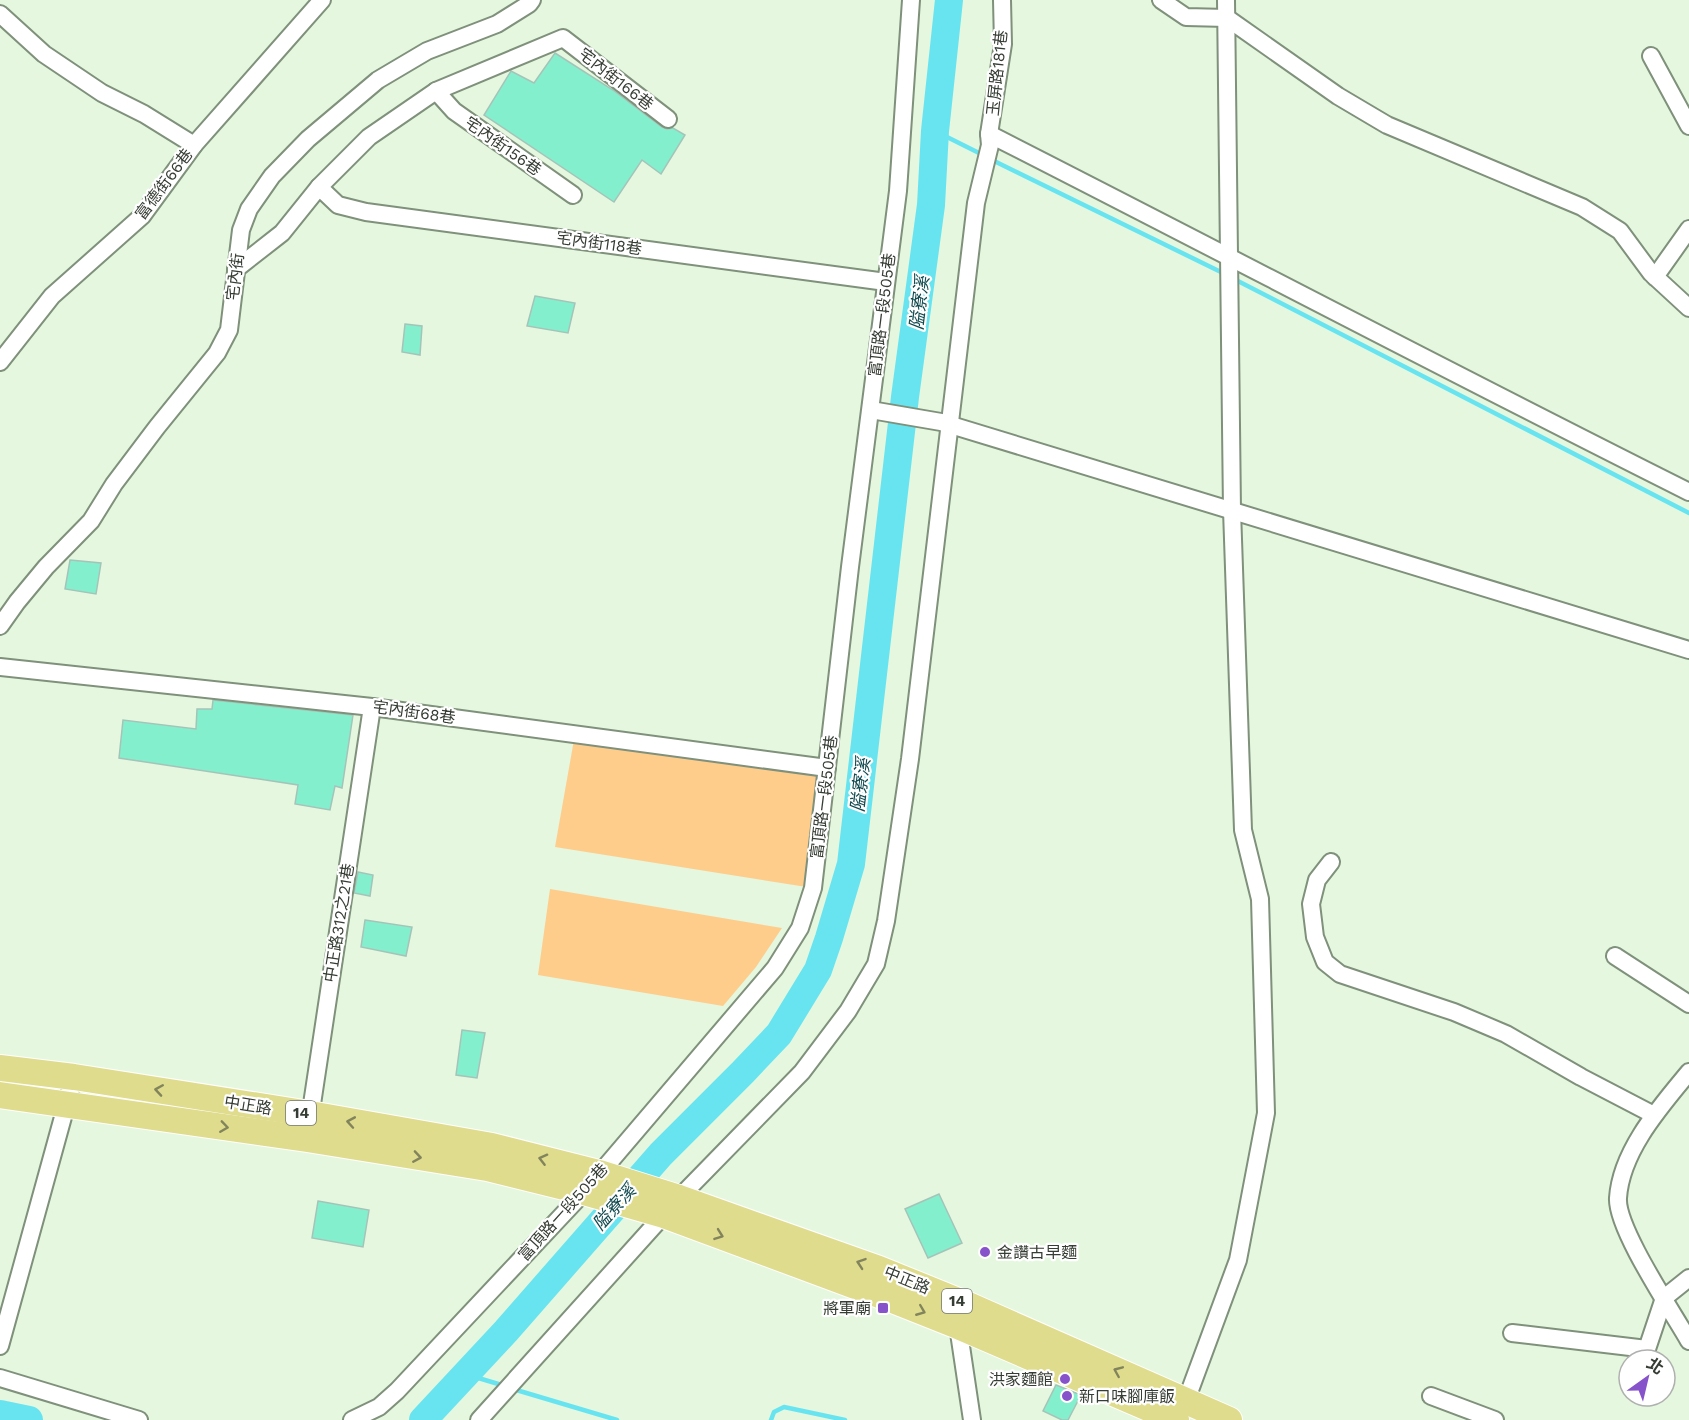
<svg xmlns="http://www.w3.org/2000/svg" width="1689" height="1420" font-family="'Work Sans','Noto Sans TC',sans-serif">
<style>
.green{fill:#fecd8c}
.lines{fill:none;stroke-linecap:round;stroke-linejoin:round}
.stream{stroke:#68e4f0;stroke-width:4.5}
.river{stroke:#68e4f0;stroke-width:28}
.building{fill:#84efcd;stroke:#a5c4b9;stroke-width:1.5}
.minor-casing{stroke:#7f907b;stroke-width:20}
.primary-casing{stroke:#fff;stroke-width:28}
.minor{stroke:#fff;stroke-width:16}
.primary{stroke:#e0dc8d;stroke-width:26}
.oneway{stroke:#82855c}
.poi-dot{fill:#8653cb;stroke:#fff;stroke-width:2}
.labels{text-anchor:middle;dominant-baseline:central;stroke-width:4.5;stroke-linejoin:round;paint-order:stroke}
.shield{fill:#fff;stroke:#727771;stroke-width:1.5}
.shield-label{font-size:15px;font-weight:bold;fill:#363d34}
.street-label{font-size:16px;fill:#363d34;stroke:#fff}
.poi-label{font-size:16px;fill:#363d34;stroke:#fff;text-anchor:start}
.water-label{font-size:18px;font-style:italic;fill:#10494e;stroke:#fff}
</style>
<rect width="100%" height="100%" fill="#e5f7df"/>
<g class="green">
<polygon points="575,734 822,768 813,888 555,847"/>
<polygon points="550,889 782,928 756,967 723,1006 538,975"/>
</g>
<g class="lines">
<g class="stream">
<polyline points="935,131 983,155"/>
<polyline points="990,159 1225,274"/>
<polyline points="1232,278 1689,513"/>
<polyline points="465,1374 505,1386"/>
<polyline points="513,1389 617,1420"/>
<polyline points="771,1420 774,1412 784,1407 845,1420"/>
</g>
<g class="river">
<polyline points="0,1414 29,1420"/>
<polyline points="423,1420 506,1331 661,1154 743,1072 779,1034 818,970 829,938 851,864 905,397 931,205 935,131 949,0"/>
</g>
</g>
<g class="building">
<polygon points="555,53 613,90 662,127 667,129 673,128 685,135 661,174 642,160 614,202 484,115 511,71 534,83"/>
<polygon points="535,296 575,303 568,333 527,326"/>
<polygon points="405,324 422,326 420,355 402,352"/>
<polygon points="70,560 101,563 96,594 65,589"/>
<polygon points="213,700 353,715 342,788 335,786 330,810 295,804 298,785 119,758 123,720 196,729 197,709 212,709"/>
<polygon points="358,872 373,875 370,896 354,893"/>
<polygon points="365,920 412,927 406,956 361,947"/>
<polygon points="462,1030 485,1033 477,1078 456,1075"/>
<polygon points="939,1194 962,1243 928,1258 905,1209"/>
<polygon points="318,1201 369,1210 363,1247 312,1238"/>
<polygon points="1056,1385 1081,1395 1068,1420 1062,1420 1043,1411"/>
</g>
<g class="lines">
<g class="minor-casing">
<g id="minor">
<polyline points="1161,0 1186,17 1227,18 1338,96 1387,125 1582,207 1620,231 1651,273 1689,308"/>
<polyline points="0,14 44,54 102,93 144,114 194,145"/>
<polyline points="1651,56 1689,126"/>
<polyline points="436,91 454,111 573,195"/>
<path d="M989 134C1223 253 1455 375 1689 492"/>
<polyline points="319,187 338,205 366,212 886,282"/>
<polyline points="236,269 282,233 319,187 369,137 436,91 563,38 668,119"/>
<polyline points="1655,277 1689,229"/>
<polyline points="0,362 52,296 142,216 194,145 322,0"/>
<polyline points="871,410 941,422 1689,650"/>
<polyline points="0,626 17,602 46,567 91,521 114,484 157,427 217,353 229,330 241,230 249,209 272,176 308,139 378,80 427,51 497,24 529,4 532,0"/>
<polyline points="0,667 372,707 827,768"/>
<polyline points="1331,862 1317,880 1311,904 1315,937 1325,962 1340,974 1454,1012 1506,1034 1581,1077 1654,1115"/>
<polyline points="1615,956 1689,1004"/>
<path d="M1689 1072C1660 1107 1621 1151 1618 1198 1616 1228 1672 1311 1689 1341"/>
<polyline points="309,1124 372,707"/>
<polyline points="960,1321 958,1326 972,1420"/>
<polyline points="1512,1333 1647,1349 1664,1298 1689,1278"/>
<polyline points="0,1346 74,1077"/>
<polyline points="0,1378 139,1420"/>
<polyline points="1431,1396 1495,1420"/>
<polyline points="1183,1409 1238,1260 1266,1113 1260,899 1243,830 1232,510 1226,0"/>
<polyline points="352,1420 379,1407 397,1391 584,1192 775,968 800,928 813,888 850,567 898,191 911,0"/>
<polyline points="479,1420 679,1198 802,1072 848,1011 876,964 886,921 910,759 976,203 990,145 989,134 1003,44 1002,0"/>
</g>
</g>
<g class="primary-casing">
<g id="primary">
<polyline points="0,1068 74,1077 310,1114 492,1146 599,1173 679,1198 879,1269 968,1305 1229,1420"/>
<polyline points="0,1095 307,1139 487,1168 584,1192 664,1215 885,1297 958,1326 1176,1420"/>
</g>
</g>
<use href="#minor" class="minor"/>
<use href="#primary" class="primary"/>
</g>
<defs><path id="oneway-chevron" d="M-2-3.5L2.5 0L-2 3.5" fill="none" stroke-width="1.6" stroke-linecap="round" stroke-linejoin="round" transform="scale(1.5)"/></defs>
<g class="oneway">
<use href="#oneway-chevron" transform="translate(159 1090) rotate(-171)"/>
<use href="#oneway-chevron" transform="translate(351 1122) rotate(-170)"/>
<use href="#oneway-chevron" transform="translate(224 1127) rotate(8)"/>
<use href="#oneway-chevron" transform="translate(417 1157) rotate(9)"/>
<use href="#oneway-chevron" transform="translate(543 1159) rotate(-166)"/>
<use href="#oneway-chevron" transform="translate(719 1235) rotate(20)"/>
<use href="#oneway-chevron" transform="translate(861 1263) rotate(-161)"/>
<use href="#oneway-chevron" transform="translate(921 1311) rotate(22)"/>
<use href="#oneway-chevron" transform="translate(1118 1371) rotate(-157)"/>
</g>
<g class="poi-dot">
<circle cx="985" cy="1252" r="6"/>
<rect x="877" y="1302" width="12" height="12" rx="3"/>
<circle cx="1065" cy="1379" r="6"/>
<circle cx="1067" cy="1396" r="6"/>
</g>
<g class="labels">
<g class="shield">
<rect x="286" y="1101" width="30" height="24" rx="4.5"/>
<rect x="942" y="1289" width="30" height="24" rx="4.5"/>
</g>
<g class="shield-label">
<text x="301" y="1113">14</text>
<text x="957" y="1301">14</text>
</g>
<g class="street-label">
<text transform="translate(997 73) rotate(-84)">玉屏路181巷</text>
<text transform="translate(616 79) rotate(38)">宅內街166巷</text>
<text transform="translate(503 146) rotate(35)">宅內街156巷</text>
<text transform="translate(164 184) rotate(-53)">富德街66巷</text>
<text transform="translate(599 243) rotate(8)">宅內街118巷</text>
<text transform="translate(235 277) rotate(-83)">宅內街</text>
<text transform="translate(882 315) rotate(-83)">富頂路一段505巷</text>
<text transform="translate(414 712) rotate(8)">宅內街68巷</text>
<text transform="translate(824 797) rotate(-83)">富頂路一段505巷</text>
<text transform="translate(339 923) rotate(-81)">中正路312之21巷</text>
<text transform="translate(248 1105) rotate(9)">中正路</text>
<text transform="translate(563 1212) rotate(-48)">富頂路一段505巷</text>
<text transform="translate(907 1280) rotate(22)">中正路</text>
</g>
<g class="poi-label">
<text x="997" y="1252">金讚古早麵</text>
<text x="871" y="1308" text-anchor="end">將軍廟</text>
<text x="1053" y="1379" text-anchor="end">洪家麵館</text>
<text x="1079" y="1396">新口味腳庫飯</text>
</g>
<g class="water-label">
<text transform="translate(919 303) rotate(-83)">隘寮溪</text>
<text transform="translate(860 785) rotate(-83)">隘寮溪</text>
<text transform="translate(614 1207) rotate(-48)">隘寮溪</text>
</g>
</g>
<g transform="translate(1647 1378) rotate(34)"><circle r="28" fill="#ffffff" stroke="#afb1ae" stroke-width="1.5"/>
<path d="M0-4.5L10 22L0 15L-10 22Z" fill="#8653cb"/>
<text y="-9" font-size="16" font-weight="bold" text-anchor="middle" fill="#363d34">北</text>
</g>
</svg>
